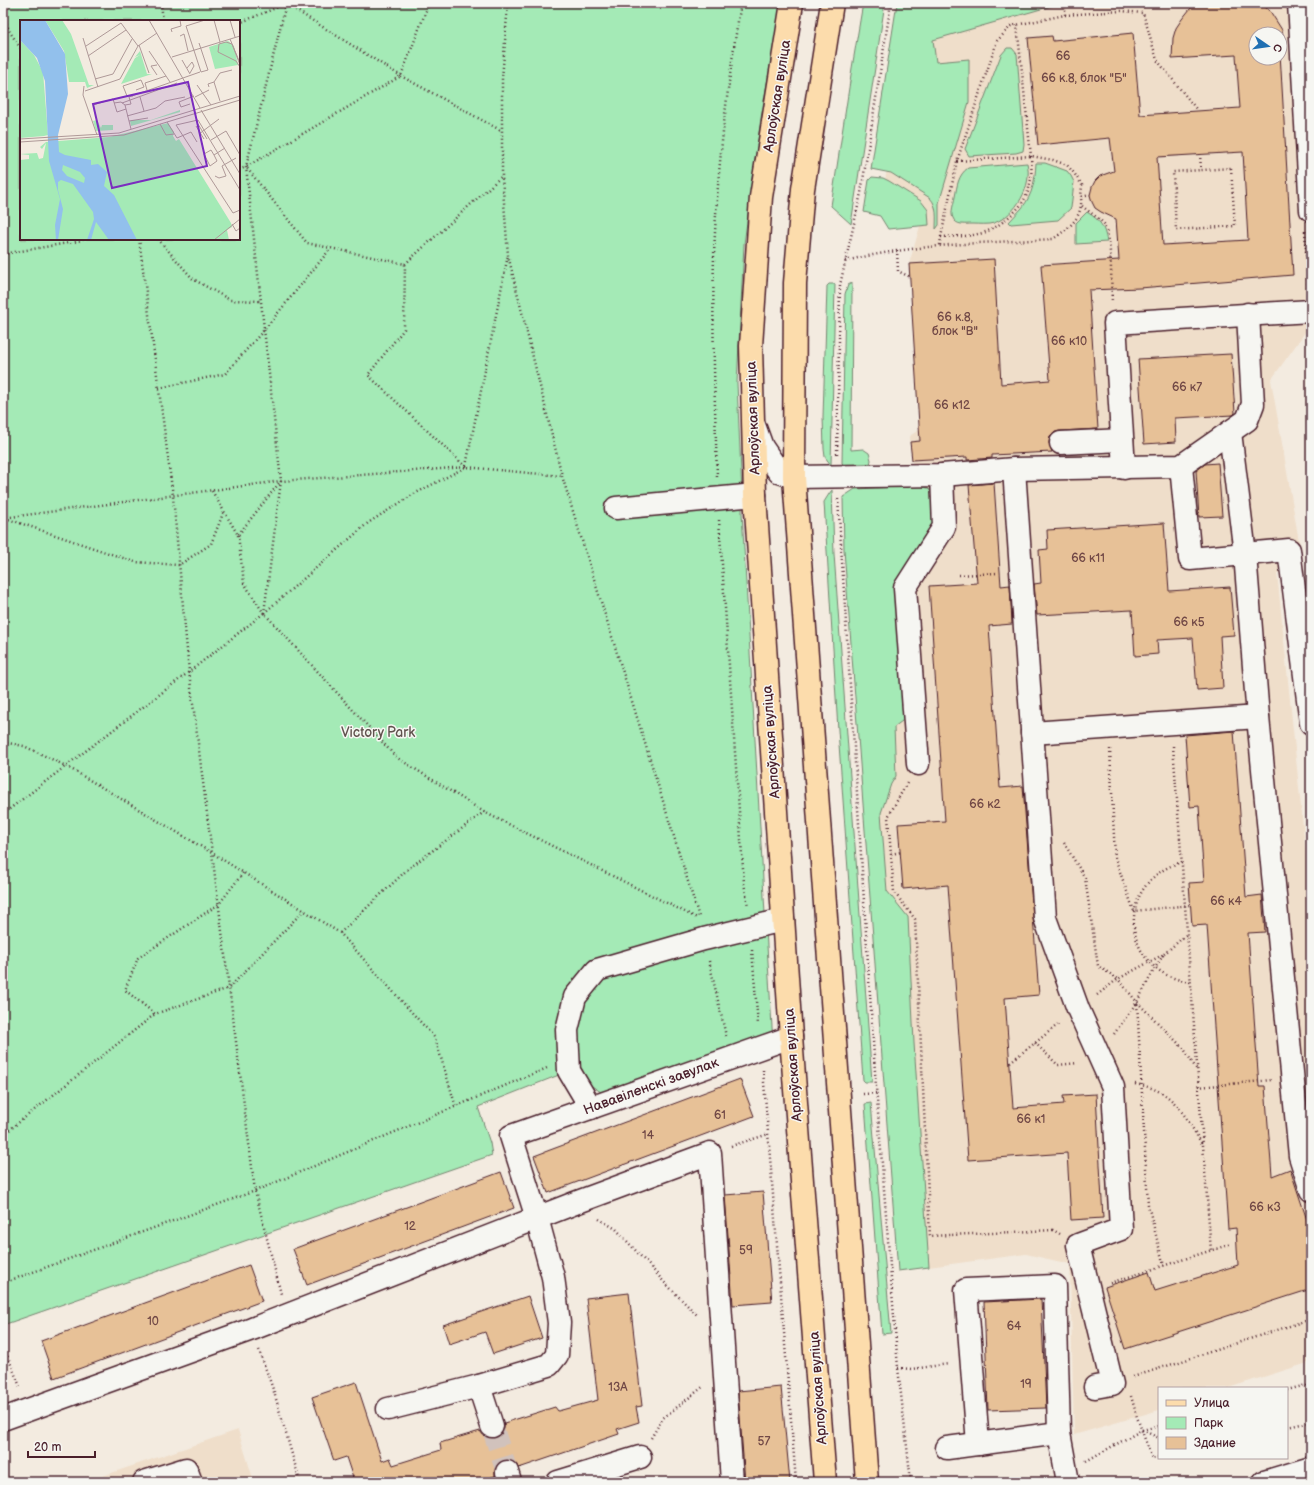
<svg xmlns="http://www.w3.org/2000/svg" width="1314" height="1485" font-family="'Balsamiq Sans',sans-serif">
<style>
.built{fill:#efdeca;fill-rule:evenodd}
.green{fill:#a4eab6;stroke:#778470;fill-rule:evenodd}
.building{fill:#e7c197;stroke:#4a1f2b;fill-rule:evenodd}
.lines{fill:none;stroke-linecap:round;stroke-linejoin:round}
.minor-tunnel{stroke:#d1c2bc;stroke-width:22;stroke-dasharray:22 11;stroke-linecap:butt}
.minor-casing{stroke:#4a1f2b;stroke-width:25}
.major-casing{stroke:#4a1f2b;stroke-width:25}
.path{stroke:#4a1f2b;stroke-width:2.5;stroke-dasharray:1 3;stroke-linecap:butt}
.minor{stroke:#f6f6f2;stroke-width:22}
.major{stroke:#fcdcac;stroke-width:22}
.labels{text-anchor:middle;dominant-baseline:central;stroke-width:3;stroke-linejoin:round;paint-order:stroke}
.number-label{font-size:12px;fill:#714846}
.street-label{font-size:14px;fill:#4a1f2b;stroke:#f6f6f2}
.park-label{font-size:14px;fill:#60524e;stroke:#f6f6f2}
.inset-road{fill:none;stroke:#af9998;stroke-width:1}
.view{fill:#7b2cbf;fill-opacity:0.15;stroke:#7b2cbf;stroke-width:2}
.inset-edge{fill:none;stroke:#4a1f2b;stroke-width:2}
</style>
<rect width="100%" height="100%" fill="#f3ebe0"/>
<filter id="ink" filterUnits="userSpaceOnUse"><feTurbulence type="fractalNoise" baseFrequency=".025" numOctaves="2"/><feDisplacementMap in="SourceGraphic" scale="8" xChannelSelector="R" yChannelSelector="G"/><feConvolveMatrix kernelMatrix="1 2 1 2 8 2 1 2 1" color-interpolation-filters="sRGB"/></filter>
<g filter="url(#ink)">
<g class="built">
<path d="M917 3H1311V324L1271 380 1304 570H1292L1277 573 1311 905V1362L1228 1388H1159V1410L1074 1435 1070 1264 1026 1254 898 1271 844 550 922 507 913 466 909 439 911 435 919 430 909 264 923 216 883 191ZM1256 34H1280V58H1256Z"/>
<polygon points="238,1430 254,1482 85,1482"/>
</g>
<g class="green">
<path d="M3 3H781L761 118 744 244 737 383 742 496V513L764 897 773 1043 613 1100 569 1071 478 1107 490 1143 492 1155 3 1325ZM21 21H239V239H21Z"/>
<polygon points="863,3 885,3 851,224 831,206 852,68"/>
<path d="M897 3H1056L1055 5 933 40 936 62 969 59V102L939 203V225L936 229C936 219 938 206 930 198L891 173 871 169Z"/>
<polygon points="1007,48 1012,48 1017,54 1024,144 1023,151 1016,153 969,156 965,149 1001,55"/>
<path d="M1027 163C1033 186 1016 215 994 223 988 225 979 224 972 224 966 224 956 226 953 218 950 213 954 203 955 197 957 186 958 175 968 168Z"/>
<path d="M1036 163H1045L1059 168 1067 171 1071 176 1074 182 1071 208 1058 220 1011 224 1009 222C1013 217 1018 213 1022 208 1033 194 1035 180 1036 163Z"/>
<polygon points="872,177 883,178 889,181 921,201 928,210 929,225 888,229 880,216 864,212 869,180"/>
<path d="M1087 212C1101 221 1104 226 1107 242L1076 244V223Z"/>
<polygon points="852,283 851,450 863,449 869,453 871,460 870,464 845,467 842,463 845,294 848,285"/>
<polygon points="829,284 835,284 831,465 825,457 824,449 823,417 827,286"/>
<polygon points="919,486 928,488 935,494 938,518 903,580 906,718 894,727 896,776 891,784 881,813 887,891 908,917 914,1043 929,1267 898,1271 844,550 843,497 855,489"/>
<polygon points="832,490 834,554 872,1082 865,1082 863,1080 838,730 824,502 829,494"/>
<polygon points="871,1103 891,1333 882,1334 865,1104"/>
</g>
<g class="building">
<path d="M1198 3H1260L1270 11 1282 30 1286 52 1280 53 1293 275 1140 288 1089 290 1098 429 1060 431 1055 432 1050 437 1049 443 1052 452 992 455V458L967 460V457L912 460 910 442 920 441 909 264 994 259 1001 384 1050 380 1041 265 1119 260 1116 219 1101 212 1095 208 1092 202 1090 195 1092 187 1095 181 1100 176 1114 171 1110 138 1038 145 1028 38 1052 36 1053 41 1133 33 1140 115 1240 108 1236 55 1172 59 1173 38 1176 28 1182 19 1190 9ZM1256 34H1280V58H1256ZM1243 152 1248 240 1163 245 1157 157Z"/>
<polygon points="1231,354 1235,413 1233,415 1175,418 1176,442 1144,444 1138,359"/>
<polygon points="1218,463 1222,516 1199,517 1196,471 1205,464"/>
<polygon points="994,483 1001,586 1010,585 1012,624 989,626 1000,788 1023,786 1039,995 1005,998 1013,1108 1064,1104 1063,1096 1096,1094 1103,1218 1071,1220 1067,1153 968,1160 948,885 903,889 898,824 945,821 929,586 977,583 969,485"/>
<polygon points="1164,523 1169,591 1230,587 1234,635 1220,636 1223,688 1197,690 1193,638 1157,640 1158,654 1135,656 1132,610 1037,615 1034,584 1041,583 1039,550 1048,549 1047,530"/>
<polygon points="1234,731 1246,897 1262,895 1265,932 1248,933 1259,1086 1265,1086 1272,1176 1290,1169 1311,1232 1311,1289 1125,1349 1105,1287 1149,1272 1155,1291 1238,1265 1236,1228 1228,1229 1207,925 1192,926 1189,883 1204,882 1199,806 1190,807 1185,735"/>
<polygon points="740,1079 754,1116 548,1193 534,1156"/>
<polygon points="501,1172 514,1208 307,1285 293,1249"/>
<polygon points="763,1192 772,1302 733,1305 725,1195"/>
<polygon points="249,1265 262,1301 54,1378 41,1341"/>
<polygon points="629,1293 642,1406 636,1407 639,1422 617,1429 619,1434 519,1468 515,1463 510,1460 503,1460 498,1464 495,1469 495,1476 476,1482 353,1482 353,1478 346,1457 334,1461 312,1397 356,1382 382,1461 390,1458 393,1465 441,1450 440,1443 480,1431 484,1436 489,1438 495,1438 502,1434 504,1429 504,1423 555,1407 558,1411 598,1400 586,1298"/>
<polygon points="528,1296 542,1338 493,1354 485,1332 449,1344 443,1325"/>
<polygon points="1041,1299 1046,1408 988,1410 984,1302"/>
<polygon points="781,1387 790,1482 745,1482 738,1391"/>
</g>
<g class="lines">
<polyline class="minor-tunnel" points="492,1426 507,1472"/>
<g class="minor-casing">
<g id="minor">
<polyline points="1299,3 1311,210"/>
<polyline points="754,425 762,447 779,472 794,477 942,475 1014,469 1181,466 1247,420 1253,404 1248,314"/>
<polyline points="1230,432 1245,554 1258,717 1300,1156 1311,1190"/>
<polyline points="1061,443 1122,440"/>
<polyline points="1181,466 1190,559 1289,550 1311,723"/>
<polyline points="1124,468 1115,323 1311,311"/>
<polyline points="1014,469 1045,918 1078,1009 1113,1087 1121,1229 1078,1245 1112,1384 1095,1387"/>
<polyline points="616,508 755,495"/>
<polyline points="1032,733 1258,717"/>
<polyline points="918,764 905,588 944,527 942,475"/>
<polyline points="591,1108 569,1071 567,1030 575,997 597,970 704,939 783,920"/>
<polyline points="479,1386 492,1426"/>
<polyline points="388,1409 479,1386 549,1365 557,1355 559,1323 553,1277 537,1218 511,1136 791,1037"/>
<polyline points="3,1419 252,1329 575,1203 710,1153 732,1482"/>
<polyline points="978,1444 966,1290 1055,1286 1059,1433 1068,1482"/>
<polyline points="947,1448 1059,1433"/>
<polyline points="507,1472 510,1482"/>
<polyline points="144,1482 186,1469 191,1482"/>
<polyline points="558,1482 640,1457"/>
<polyline points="1264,1482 1311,1468"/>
</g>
</g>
<g class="major-casing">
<g id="major">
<polyline points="792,3 761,197 751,346 755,495 791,1037 825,1482"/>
<polyline points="832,3 803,189 795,283 794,477 867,1482"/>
</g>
</g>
<g class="path">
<polyline points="161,3 163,21"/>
<polyline points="275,3 285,4"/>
<polyline points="429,3 401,76 246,167 307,243 405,264 404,329 368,375 466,467"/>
<polyline points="508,3 502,79 502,176 508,255 562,476 699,917"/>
<polyline points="1065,15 1121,11 1143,13 1157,60 1197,110"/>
<polyline points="3,16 10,32 21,49"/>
<polyline points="239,23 288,3"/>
<polyline points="1200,154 1201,170"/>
<polyline points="957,161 1031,156 1053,160 1067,165 1074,173 1082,185 1081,197"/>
<polygon points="1231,168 1235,226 1176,230 1173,172"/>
<polyline points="239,170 246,167"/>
<path d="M1082 206C1089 212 1098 217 1104 224 1112 236 1111 285 1112 301"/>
<polyline points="1305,231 1308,288"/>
<path d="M941 237C953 236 966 237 978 234 987 233 998 226 1005 220 1029 202 1033 185 1031 156L1017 25"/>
<polyline points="75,239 74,242 85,239"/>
<polyline points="139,239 173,496 189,672 255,1191 281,1294"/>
<polyline points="158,239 193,279 230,300 261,301"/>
<polyline points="940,245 941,237 957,161 997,41 1011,26 1065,15 1065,3"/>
<polyline points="897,250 898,271 910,277"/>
<polyline points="3,254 74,242"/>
<path d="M845 261C915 244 982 243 1053 239 1069 228 1083 218 1081 197L1090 195"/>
<polyline points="405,264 502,176"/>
<polyline points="159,388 225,374 264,330 331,248"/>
<polyline points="837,454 840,285 861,193 891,3"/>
<polyline points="466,466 508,255"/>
<path d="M717 477C715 403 712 329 714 256 717 171 727 86 741 3"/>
<polyline points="212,491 238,535 280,482"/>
<polyline points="838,499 876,1087 898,1368 911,1482"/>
<polyline points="3,518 281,481 466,467 562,476"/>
<polyline points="5,518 135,562 179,565 211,544 224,511"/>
<polyline points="719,520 744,883 748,906"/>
<polyline points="238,535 244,583 263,612"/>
<polyline points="959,575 998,573"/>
<polyline points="264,613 281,481 246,167 286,4 401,76 502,131"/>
<polyline points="264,613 368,523 414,494 464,468"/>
<polyline points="3,742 24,746 66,766 212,853 340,933 435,1038 456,1107"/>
<polyline points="1173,746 1211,1251"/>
<polyline points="1110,749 1115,858 1134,911 1190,905"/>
<polyline points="907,783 888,817 894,892 915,919 930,1236 1053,1230 1060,1234"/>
<polyline points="3,814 189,672 264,613 396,757 484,812 697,918"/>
<polyline points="1064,843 1085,878 1098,966 1118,979 1137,1002 1184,1049 1197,1070"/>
<polyline points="891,854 901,852"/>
<path d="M1182 862C1113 881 1120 974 1191 982"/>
<polyline points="243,873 219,904 138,958 125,990 155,1014 229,988 304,910"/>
<polyline points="340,933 408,869 484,812"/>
<polyline points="752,950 758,1025"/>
<polyline points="1164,954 1187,934"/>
<polyline points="709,961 726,1036"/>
<polyline points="1097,995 1118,979 1164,954 1155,968 1137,1002 1148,1205 1164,1266"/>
<polyline points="1114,1034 1137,1002"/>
<polyline points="1035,1043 1058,1065 1078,1063"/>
<polyline points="1010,1062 1035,1043 1060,1023"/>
<polyline points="763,1070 796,1482"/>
<path d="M1135 1084C1174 1090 1183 1113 1202 1144"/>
<polyline points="1198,1087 1272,1080"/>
<polyline points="863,1094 877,1093"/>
<polyline points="731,1146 769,1134"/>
<polyline points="3,1157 8,1131 155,1014"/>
<polyline points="599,1219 616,1229 665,1283 698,1316"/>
<polyline points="3,1283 255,1191 547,1068"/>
<polyline points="1110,1283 1231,1244"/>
<polyline points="3,1345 21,1389"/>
<polyline points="259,1350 274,1392 300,1482"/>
<polyline points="898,1368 912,1369 949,1364"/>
<polyline points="1133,1377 1311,1319"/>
<polyline points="1287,1390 1306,1385 1311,1390"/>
<polyline points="1131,1396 1137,1417 1152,1459 1159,1457"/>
<polyline points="1287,1427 1311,1422"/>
<polyline points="1142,1430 1159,1438"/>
<polyline points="651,1438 663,1418 704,1386"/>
<polyline points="1086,1461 1142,1430 1159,1426"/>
<polyline points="1038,1482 1046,1480"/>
</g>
<use href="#minor" class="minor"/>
<use href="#major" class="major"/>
</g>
</g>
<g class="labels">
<g class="number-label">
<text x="1063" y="56">66</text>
<text x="1084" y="78">66 к.8, блок "Б"</text>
<text x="955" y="317">66 к.8,<tspan x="955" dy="14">блок "В"</tspan></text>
<text x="1069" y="341">66 к10</text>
<text x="1187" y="387">66 к7</text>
<text x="952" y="405">66 к12</text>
<text x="1088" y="558">66 к11</text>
<text x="1189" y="622">66 к5</text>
<text x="985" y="804">66 к2</text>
<text x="1226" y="901">66 к4</text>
<text x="720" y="1115">61</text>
<text x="1031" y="1119">66 к1</text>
<text x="648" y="1135">14</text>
<text x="1265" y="1207">66 к3</text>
<text x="410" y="1226">12</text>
<text x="746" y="1250">59</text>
<text x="153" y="1321">10</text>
<text x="1014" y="1326">64</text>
<text x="1026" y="1384">19</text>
<text x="618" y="1387">13А</text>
<text x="764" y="1441">57</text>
</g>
<g class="street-label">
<text transform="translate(777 96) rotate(-81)">Арлоўская вуліца</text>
<text transform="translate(753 418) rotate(-92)">Арлоўская вуліца</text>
<text transform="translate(771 742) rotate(-94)">Арлоўская вуліца</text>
<text transform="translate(793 1065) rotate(-94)">Арлоўская вуліца</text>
<text transform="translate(651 1086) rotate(-20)">Нававіленскі завулак</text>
<text transform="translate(818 1388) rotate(-94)">Арлоўская вуліца</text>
</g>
<g class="park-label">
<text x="378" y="732">Victory Park</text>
</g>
</g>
<g transform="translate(20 20)">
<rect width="220" height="220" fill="#f3ebe0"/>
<path d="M25 0H42L51 14 69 65H74L67 68 65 62H49L44 31ZM0 20 14 35 23 52 28 115 24 116 0 118ZM208 21 214 26 218 45 195 49 189 27ZM120 31 127 54H132L101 64 115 38 120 35 115 37ZM160 90V92L111 106 110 101 113 100H131ZM77 100 81 108 82 105H93V110L76 111 73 101ZM148 103 154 112 153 116 156 121 159 119 211 203 212 207 207 210 209 220H0V140L9 139V135L0 134 17 133 19 139 23 138 26 123 22 129 20 127 26 122 89 117Z" fill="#a4eab6"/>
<path d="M0 0H25L45 34 48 74 38 115 39 132 45 135 71 140V145L78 144 87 152 84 166 94 175 117 220H89L76 202 71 220H67L74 199 73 192 53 164 41 160 38 162V170L43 189 38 220H36L35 205 40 179 29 141 25 61 17 38 0 20ZM43 145 60 152 65 158 64 163 47 156 42 150Z" fill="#92c0ec" fill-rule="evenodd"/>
<path class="inset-road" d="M129 0 180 88M194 0 200 22M210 0 215 17M152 12 151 9 161 6 160 0M160 16 164 14 168 31M63 18 78 67M210 19 220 43M179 23 188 50 181 52 166 6 185 0M119 25 129 53M66 26 101 3 118 26M129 31 146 56M68 36 106 10M152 37 220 16M162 40 170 54M137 45 131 46 137 55M220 45 212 24 206 22 199 24 198 32 216 41 220 47M167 48 172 42 174 46 170 53M75 59 93 54 112 19M194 62 200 81M177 65 191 85M64 66 63 75 77 115M189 67 188 64 194 62 200 53 212 50M127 70 125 63 146 56 150 62M65 71 100 59 118 26 137 13M113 76H107L103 66 121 60 124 67 116 70M120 77 124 91M175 77 189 70M94 83 101 82 105 85 111 109M102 83 157 63M170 84 161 87 159 82 174 76M73 85 93 79 97 92 106 89M105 85 111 84 109 77 180 52M181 90 220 154M107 96 136 88 145 81 165 77M109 101 128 98M147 102 157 118 171 112 177 122M140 104 146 115 154 114M178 104 187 119M176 106 184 119M179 114 199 99M0 119 99 113 220 76M191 120 206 111 220 135M0 122 104 115 220 80M194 135 197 141 190 146 184 134 191 130 194 135 205 128M195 156 199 158 206 156 202 146 216 138M220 170 178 100 156 105 213 193 220 190M212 204 216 211 220 208M194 220 220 199"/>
<path class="view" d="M168 62 187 146 92 168 73 84Z"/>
<rect width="220" height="220" class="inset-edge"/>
</g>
<rect width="1314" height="1485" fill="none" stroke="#f6f6f2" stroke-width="16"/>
<rect x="8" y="8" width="1298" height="1469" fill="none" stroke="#4a1f2b" stroke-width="1.5" filter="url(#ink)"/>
<rect x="1158" y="1387" width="130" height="72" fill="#f6f6f2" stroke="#b1a0a2"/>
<rect x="1166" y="1400" width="20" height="6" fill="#fcdcac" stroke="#b1a0a2"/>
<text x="1194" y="1407" font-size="12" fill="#4a1f2b">Улица</text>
<rect x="1166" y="1417" width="20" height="12" fill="#a4eab6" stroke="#b1a0a2"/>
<text x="1194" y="1427" font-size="12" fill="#4a1f2b">Парк</text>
<rect x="1166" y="1437" width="20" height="12" fill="#e7c197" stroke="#b1a0a2"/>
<text x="1194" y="1447" font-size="12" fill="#4a1f2b">Здание</text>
<g transform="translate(1268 46) rotate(103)"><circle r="19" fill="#f6f6f2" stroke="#b1a0a2"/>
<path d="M0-3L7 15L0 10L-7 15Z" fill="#1f6fb2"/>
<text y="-6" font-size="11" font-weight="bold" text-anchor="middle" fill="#4a1f2b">С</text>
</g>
<path d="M28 1451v6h67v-6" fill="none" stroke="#4a1f2b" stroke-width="2"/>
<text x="34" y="1451" font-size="12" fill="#4a1f2b" stroke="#f6f6f2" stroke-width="3" paint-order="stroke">20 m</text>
</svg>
